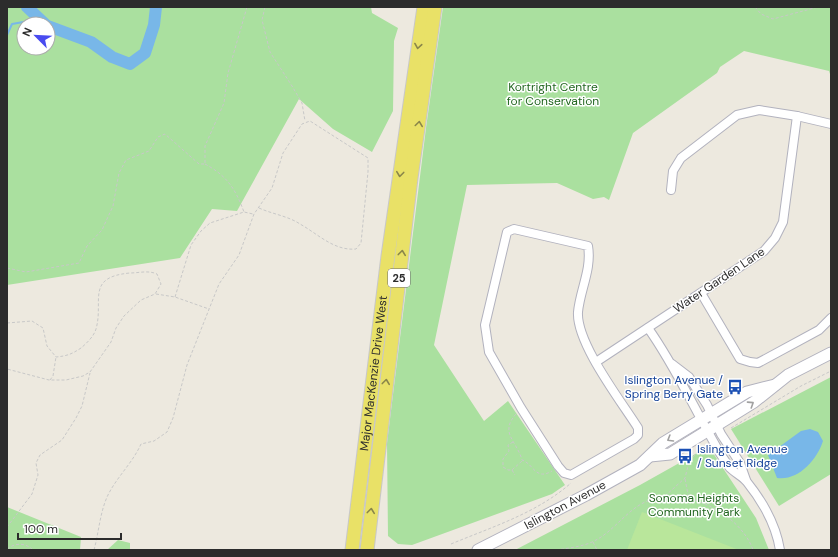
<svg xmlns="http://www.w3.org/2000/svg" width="838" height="557" font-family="'DM Sans',sans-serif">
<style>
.green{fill:#aae09f;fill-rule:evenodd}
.pitch{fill:#b9e69b}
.water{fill:#78b7e8}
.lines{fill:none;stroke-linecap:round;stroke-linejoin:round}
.stream{stroke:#78b7e8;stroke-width:2}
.river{stroke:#78b7e8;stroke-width:12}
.minor-casing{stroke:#b2b2be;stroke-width:10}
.secondary-casing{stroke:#b2b2be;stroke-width:13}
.primary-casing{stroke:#c8c8c8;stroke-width:15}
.path{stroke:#c8c8c8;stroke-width:1;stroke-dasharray:3 2;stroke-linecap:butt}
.minor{stroke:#fff;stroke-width:8}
.secondary{stroke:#fff;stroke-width:11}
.primary{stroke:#e9e167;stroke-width:13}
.oneway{stroke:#8a864a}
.oneway2{stroke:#a0a0a0}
.labels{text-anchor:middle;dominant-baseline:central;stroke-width:3;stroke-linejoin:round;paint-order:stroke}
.shield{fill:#fff;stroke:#6b6b6b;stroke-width:1}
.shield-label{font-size:11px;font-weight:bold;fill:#2c2c2c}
.park-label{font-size:12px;fill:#21661f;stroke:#fff}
.street-label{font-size:12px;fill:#2c2c2c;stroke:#fff}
.transit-label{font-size:12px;fill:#164399;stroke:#fff;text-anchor:end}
</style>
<rect width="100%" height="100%" fill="#ede9df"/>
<g class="green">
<path d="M7 7H371L372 13 398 28 394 41 393 111 372 152 333 129 299 99 237 211 212 209 180 258 7 285ZM24 24H48V48H24Z"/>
<polygon points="443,7 831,7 831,77 829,71 744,51 720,67 717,73 633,133 609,200 604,197 593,199 557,183 467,185 434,345 484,421 508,401 565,485 552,494 412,545 398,544 388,536 387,443 426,128"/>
<polygon points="831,377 831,474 779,506 731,429"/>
<polygon points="706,448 711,450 756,518 769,550 515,550 640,485"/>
<polygon points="7,507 81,537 80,550 7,550"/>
<polygon points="118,540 130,543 130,550 107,550"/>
</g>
<polygon class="pitch" points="642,512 739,550 627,550"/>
<path class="water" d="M810 429 818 432 823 441C817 460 798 481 777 478L768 455 801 431Z"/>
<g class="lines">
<polyline class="stream" points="7,35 12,24 29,21 34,14"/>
<g class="river">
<polyline points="27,7 45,24"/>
<polyline points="48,26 91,42 112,57 130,64 145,53 154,25 156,7"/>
</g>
<g class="minor-casing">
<g id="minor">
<polyline points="671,190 673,171 681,158 737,115 759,110 797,116 831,124"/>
<path d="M514 229 588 246C592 269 580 290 578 312 576 343 621 401 638 428V435L634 439 571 475 564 473 558 466 521 408 489 352 485 325 507 232Z"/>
<polyline points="701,293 740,359 750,362 758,363 819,330 831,318"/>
<path d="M648 328C673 363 691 402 712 439 717 449 724 460 730 468 735 473 742 476 747 482 763 502 776 525 780 550"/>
<polyline points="596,362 764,251 775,238 783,222 797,116"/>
<polyline points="672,364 689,377 707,405 721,434 740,463 746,480"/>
</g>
</g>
<g class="secondary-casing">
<g id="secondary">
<polyline points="650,456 670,454 754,402 788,375 831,353"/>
<polyline points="478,550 586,495 640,465 663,443 747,392 775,385"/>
</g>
</g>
<g class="primary-casing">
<g id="primary">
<path id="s1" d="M352 550 388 256 424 7"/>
<polyline points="367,550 411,178 435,7"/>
</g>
</g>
<g class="path">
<polyline points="265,7 262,20 270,52 292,86 302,103 305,121"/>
<polyline points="755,7 761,14 773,19 818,7"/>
<path d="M205 164C227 176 235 188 244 212"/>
<polyline points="7,268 26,272 79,263 87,246 102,230 113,206 119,173 126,160 149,151 158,137 165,134 199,164 205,164 205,146 224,103 228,73 247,7"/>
<polyline points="156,294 175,297 209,309"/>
<polyline points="175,297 191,245 201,231 210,223 244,212 253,214"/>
<path d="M7 323 32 321 43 328 47 346 56 357C67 356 72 354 81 348 87 343 94 336 96 329 104 301 85 277 130 273 139 273 148 270 157 274L161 284 155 294 141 300 124 316 116 328 111 342 90 372 83 376 66 380H49L7 369"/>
<polyline points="50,380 53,376 56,357"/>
<path d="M516 414C499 433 517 441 522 460 534 464 535 481 552 471"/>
<polyline points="731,428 801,386 831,371"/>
<polyline points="513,442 508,445 509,451 503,459 503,467 508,470 512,470 522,461"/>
<polyline points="512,470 515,475"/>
<polyline points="685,479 689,499"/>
<polyline points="665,496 685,478 689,462 698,451"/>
<polyline points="7,527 32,494 38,475 36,463 40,455 62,440 76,418 82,406 90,373"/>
<polyline points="593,542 597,550"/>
<path d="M451 544C492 527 537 513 571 483"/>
<path d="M7 549C16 542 26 543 33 550"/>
<polyline points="515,549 516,550"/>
<path d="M94 550C99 532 100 510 109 493 118 476 133 462 141 444L154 441 167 432 173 418 187 365 219 284 239 255 254 214 272 188 283 153 302 124 310 121 368 158V172L361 243 356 249C334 251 318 234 300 224 288 216 272 214 259 208"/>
<path d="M556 550C568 548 581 547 592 542 615 532 628 506 653 499 689 488 741 515 753 550"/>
</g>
<use href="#minor" class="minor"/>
<use href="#secondary" class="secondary"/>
<use href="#primary" class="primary"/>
</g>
<defs><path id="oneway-chevron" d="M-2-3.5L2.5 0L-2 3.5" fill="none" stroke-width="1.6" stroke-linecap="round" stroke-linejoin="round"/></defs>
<g class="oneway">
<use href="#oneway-chevron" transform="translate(418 46) rotate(99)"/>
<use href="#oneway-chevron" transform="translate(419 124) rotate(-82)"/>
<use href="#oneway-chevron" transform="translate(400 174) rotate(97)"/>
<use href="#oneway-chevron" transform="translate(402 253) rotate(-83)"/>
<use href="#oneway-chevron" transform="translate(386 382) rotate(-83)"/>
<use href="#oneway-chevron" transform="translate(371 511) rotate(-83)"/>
</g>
<g class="oneway2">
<use href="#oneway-chevron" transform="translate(751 404) rotate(-33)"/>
<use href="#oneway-chevron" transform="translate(670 439) rotate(149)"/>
</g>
<defs>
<g id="bus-bare" transform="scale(1.2)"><path d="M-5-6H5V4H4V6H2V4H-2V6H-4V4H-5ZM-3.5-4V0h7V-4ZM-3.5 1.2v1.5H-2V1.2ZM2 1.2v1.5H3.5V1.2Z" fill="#1a4fb4" stroke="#fff" stroke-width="2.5" paint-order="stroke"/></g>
</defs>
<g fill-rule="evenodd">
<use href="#bus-bare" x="735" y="387"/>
<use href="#bus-bare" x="685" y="456"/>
</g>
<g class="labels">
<rect class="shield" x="388" y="269" width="22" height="18" rx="3"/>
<g class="shield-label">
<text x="399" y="278">25</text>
</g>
<g class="park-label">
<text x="553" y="87">Kortright Centre<tspan x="553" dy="14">for Conservation</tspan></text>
<text x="694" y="498">Sonoma Heights<tspan x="694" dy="14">Community Park</tspan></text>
</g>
<g class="street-label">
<text transform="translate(719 280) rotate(-34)">Water Garden Lane</text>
<text stroke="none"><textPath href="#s1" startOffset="178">Major MacKenzie Drive West</textPath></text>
<text transform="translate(565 505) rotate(-28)">Islington Avenue</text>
</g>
<g class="transit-label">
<text x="723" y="380">Islington Avenue /<tspan x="723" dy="14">Spring Berry Gate</tspan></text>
<text x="697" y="449" text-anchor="start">Islington Avenue<tspan x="697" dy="14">/ Sunset Ridge</tspan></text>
</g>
</g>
<rect width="838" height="557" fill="none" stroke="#2c2c2c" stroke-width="16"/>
<g transform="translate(36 36) rotate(294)"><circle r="19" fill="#ffffff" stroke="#ababab"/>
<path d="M0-3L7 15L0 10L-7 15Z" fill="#494bf0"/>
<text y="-6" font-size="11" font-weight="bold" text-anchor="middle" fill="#2c2c2c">N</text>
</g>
<path d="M18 533v6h103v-6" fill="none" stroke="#2c2c2c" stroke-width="2"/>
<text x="24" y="533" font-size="12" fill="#2c2c2c" stroke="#ffffff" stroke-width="3" paint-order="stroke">100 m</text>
</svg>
